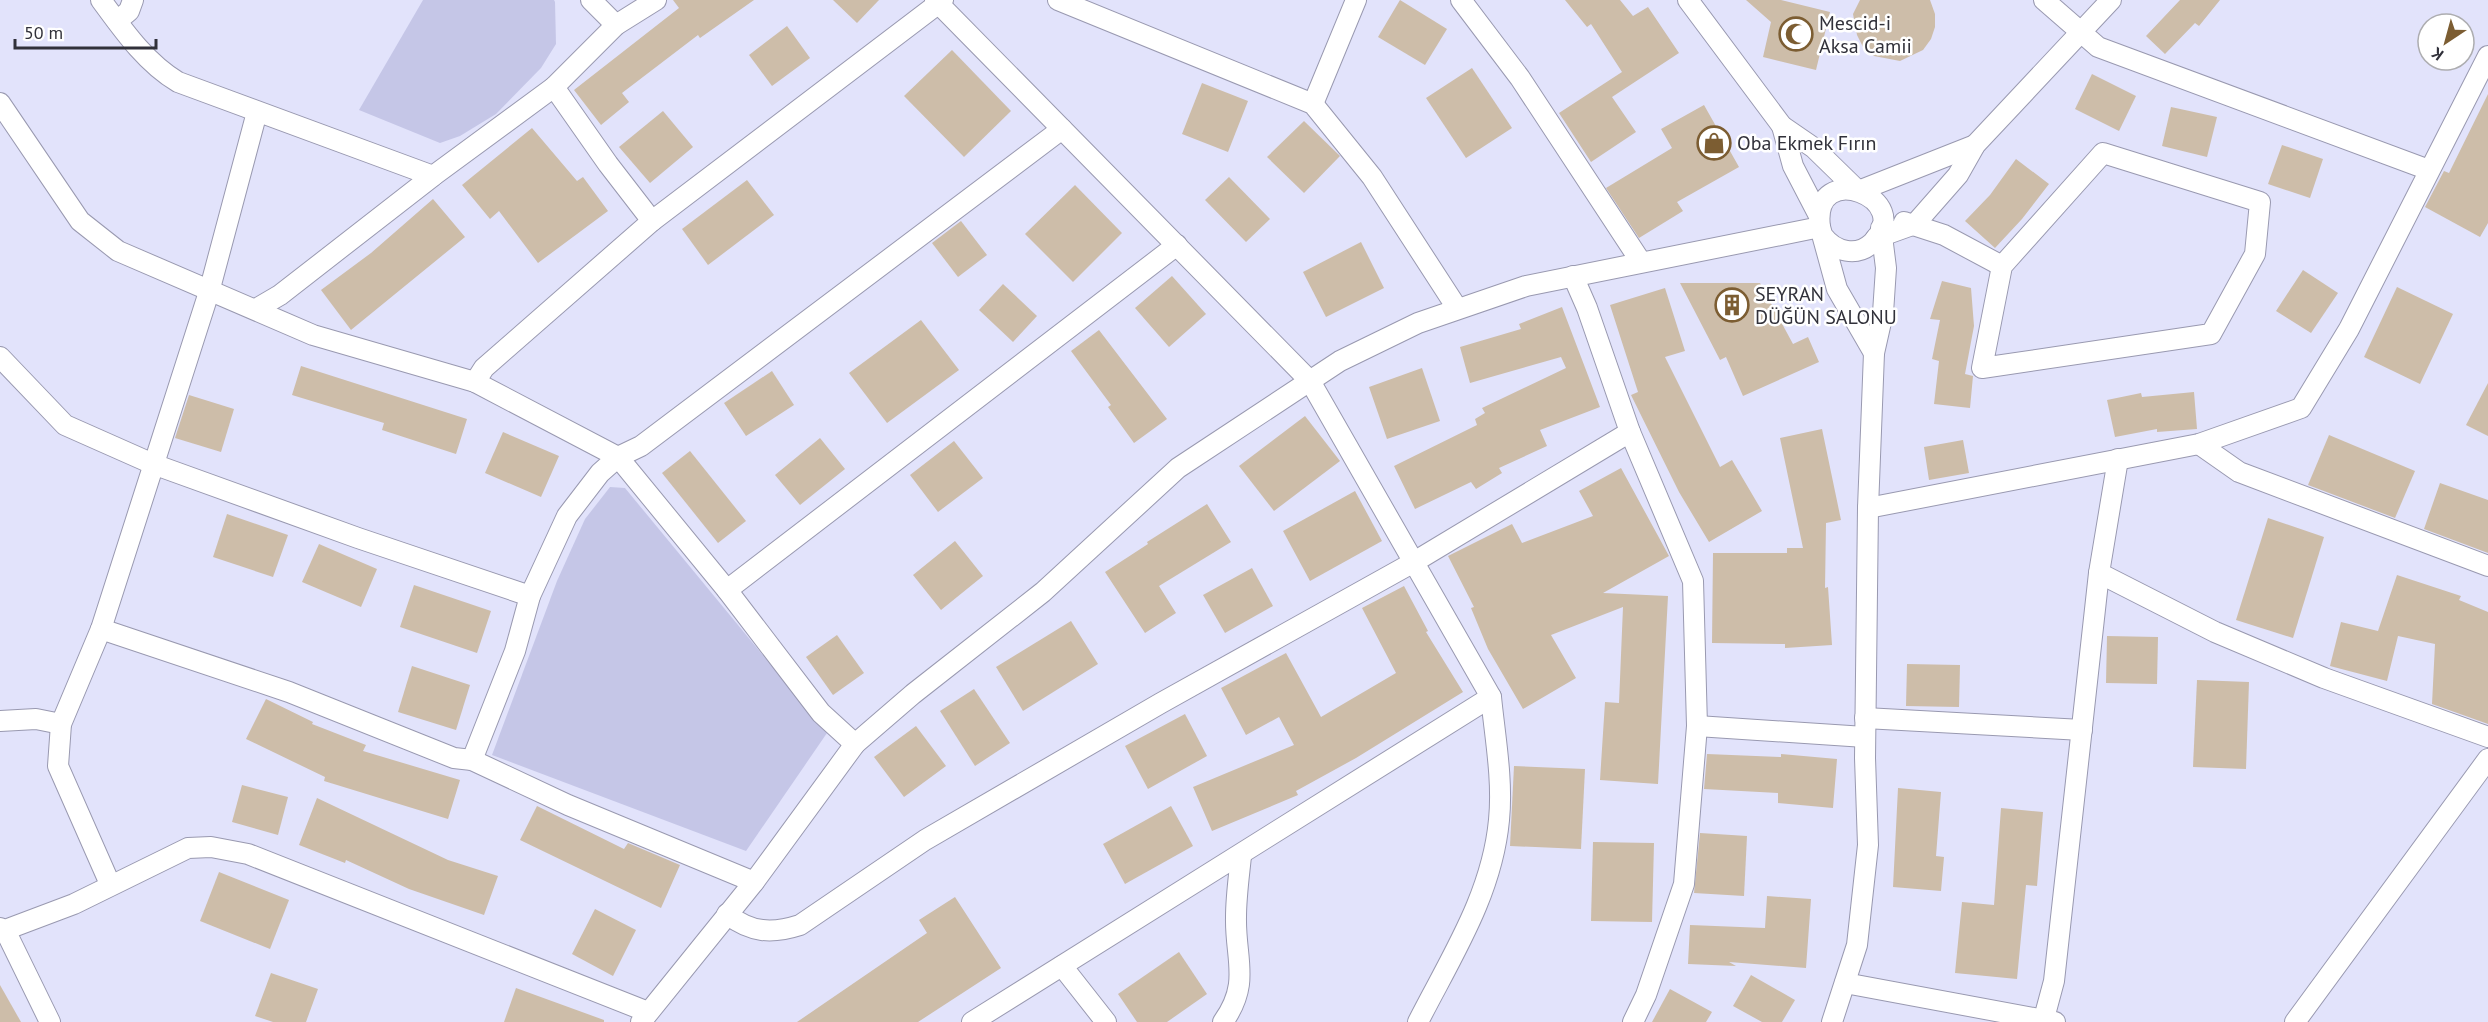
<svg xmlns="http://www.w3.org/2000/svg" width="2488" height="1022" font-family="'PT Sans',sans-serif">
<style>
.green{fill:#c5c6e7}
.building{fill:#cdbda9}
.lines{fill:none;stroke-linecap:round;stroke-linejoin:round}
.street-casing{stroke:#9999b0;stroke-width:22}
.street{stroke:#fff;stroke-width:20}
.labels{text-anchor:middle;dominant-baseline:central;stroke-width:5;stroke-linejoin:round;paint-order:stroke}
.poi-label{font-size:20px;fill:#31313a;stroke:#fff;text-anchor:start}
</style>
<rect width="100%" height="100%" fill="#e2e3fb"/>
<g class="green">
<polygon points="423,0 554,0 555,2 556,44 541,68 496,114 460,136 440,143 359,110"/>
<polygon points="610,487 625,488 827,733 746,851 492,755 557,581 585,519"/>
</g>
<g class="building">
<polygon points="673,0 754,0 700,38 698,35 622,93 629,102 601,125 574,90 679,8"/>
<polygon points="833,0 879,0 857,23"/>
<polygon points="1400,0 1447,29 1425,65 1378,37"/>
<polygon points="1565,0 1620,0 1633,16 1648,7 1679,53 1612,97 1636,132 1591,162 1559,113 1622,72 1591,24 1587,27"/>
<polygon points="1746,0 1781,0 1830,12 1816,70 1763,57 1771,22"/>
<polygon points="1860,0 1930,0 1935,14 1935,27 1931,39 1923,50 1900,61 1874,56 1863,47 1857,35 1853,14"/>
<polygon points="2180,0 2220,0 2199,26 2195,23 2165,54 2146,36"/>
<polygon points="787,26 810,58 772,86 749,55"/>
<polygon points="952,50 1011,111 964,157 904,96"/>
<polygon points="1472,68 1512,128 1466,158 1426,98"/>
<polygon points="2092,74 2136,96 2119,131 2075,109"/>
<polygon points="1202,83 1248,101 1228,152 1182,134"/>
<polygon points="2488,94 2488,223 2480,237 2425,207 2444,171 2449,173"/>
<polygon points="1704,105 1739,167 1677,202 1683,211 1639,238 1606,188 1672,148 1661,129"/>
<polygon points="2171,107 2217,117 2207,157 2162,146"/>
<polygon points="663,111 693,147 650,183 619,147"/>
<polygon points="1304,121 1340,156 1304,193 1267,157"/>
<polygon points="532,128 577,181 583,177 608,211 538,263 499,211 490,219 462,185"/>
<polygon points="2282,145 2323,159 2310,198 2268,184"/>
<polygon points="2016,159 2049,184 2022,219 1995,248 1965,221 1990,195"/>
<polygon points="1229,177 1270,219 1246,242 1205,200"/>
<polygon points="747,180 774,215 708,265 682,229"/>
<polygon points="1075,185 1122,233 1073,282 1025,234"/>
<polygon points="433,199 465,237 351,330 321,290 371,253"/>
<polygon points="961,221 987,255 958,277 932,243"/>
<polygon points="1361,242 1384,288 1326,317 1303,272"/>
<polygon points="2303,270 2338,293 2311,333 2276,311"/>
<polygon points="1172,276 1206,314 1169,347 1135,308"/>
<polygon points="1942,281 1971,288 1974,326 1965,374 1973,376 1970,408 1934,404 1939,361 1932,359 1940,320 1930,319"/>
<polygon points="1680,283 1760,283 1793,344 1808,337 1819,362 1743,396 1726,357 1720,360"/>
<polygon points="1003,284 1037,316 1013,342 979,310"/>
<polygon points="2397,287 2453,314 2420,384 2364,357"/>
<polygon points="1665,288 1685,351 1665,357 1720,467 1732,460 1762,511 1709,542 1679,492 1631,395 1638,392 1610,305"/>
<polygon points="1562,307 1600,407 1540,430 1547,446 1499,468 1502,473 1476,489 1471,482 1415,509 1394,466 1477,425 1475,419 1485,413 1482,408 1566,368 1561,357 1470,383 1460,347 1521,329 1519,324"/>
<polygon points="921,320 959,370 887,423 849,373"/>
<polygon points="1099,330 1167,419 1134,443 1108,407 1111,405 1071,351"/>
<polygon points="301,366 467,419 456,454 382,430 384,423 292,395"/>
<polygon points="1422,368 1440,421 1387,439 1369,387"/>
<polygon points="772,371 794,405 746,436 724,403"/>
<polygon points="2488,383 2488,436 2466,425"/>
<polygon points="2194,392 2197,429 2157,432 2157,429 2115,437 2107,400 2141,393 2142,397"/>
<polygon points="189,395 234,409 221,452 175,438"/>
<polygon points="1305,416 1340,461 1274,511 1239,466"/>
<polygon points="1822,429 1841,520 1826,523 1825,588 1828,587 1832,645 1785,648 1785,644 1712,643 1713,553 1787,553 1787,548 1803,548 1780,438"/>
<polygon points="503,432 559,456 541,497 485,473"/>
<polygon points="2329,435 2415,471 2395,518 2308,485"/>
<polygon points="820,438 845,469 800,505 775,475"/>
<polygon points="1963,440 1969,473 1929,480 1924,447"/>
<polygon points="954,441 983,478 938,512 910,475"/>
<polygon points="690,451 746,521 718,543 662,473"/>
<polygon points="1621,468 1669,556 1603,593 1668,596 1658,784 1600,780 1605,702 1619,703 1623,607 1551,635 1576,678 1523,709 1488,649 1471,608 1474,607 1448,556 1512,524 1522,543 1593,516 1579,491"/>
<polygon points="2440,483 2488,500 2488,553 2424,529"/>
<polygon points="1355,491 1382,541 1310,581 1283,531"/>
<polygon points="1207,504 1231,542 1159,586 1176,613 1145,633 1105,572 1148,544 1147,542"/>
<polygon points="227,514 288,535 273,577 213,557"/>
<polygon points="2268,518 2324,537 2293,638 2236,620"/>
<polygon points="955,541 983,576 941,610 913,575"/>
<polygon points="319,544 377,569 361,607 302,582"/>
<polygon points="1252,568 1273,606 1225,633 1203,595"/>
<polygon points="2397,575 2461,596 2459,600 2488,612 2488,724 2432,704 2435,644 2398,636 2387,681 2330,666 2341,622 2378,631"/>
<polygon points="414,585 491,611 477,653 400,627"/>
<polygon points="1404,586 1428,631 1426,632 1463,692 1356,758 1296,791 1298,795 1212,831 1193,787 1294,745 1279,717 1246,735 1221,688 1286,653 1321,717 1396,673 1362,608"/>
<polygon points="1071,621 1098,664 1023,711 996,667"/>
<polygon points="837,635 864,673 833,695 806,657"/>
<polygon points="2107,636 2158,637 2157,684 2106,683"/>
<polygon points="1907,664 1960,665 1959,707 1906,706"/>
<polygon points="412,666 470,685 456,730 398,712"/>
<polygon points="2197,680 2249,682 2246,769 2193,767"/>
<polygon points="974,689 1010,743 975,766 940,711"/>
<polygon points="266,699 313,722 312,724 366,745 363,751 460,780 448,819 324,781 325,777 246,739"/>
<polygon points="1185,714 1207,756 1148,789 1125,746"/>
<polygon points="916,726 946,766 904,797 874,757"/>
<polygon points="1707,754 1781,757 1781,754 1837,759 1833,808 1778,803 1778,793 1704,789"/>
<polygon points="1514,766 1585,769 1581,849 1510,846"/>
<polygon points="242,785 288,797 278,835 232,822"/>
<polygon points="1898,788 1941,792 1936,856 1944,857 1941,891 1893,887"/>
<polygon points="317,798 448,860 498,876 484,915 409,889 346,860 345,863 299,845"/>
<polygon points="537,806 624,849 628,843 680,865 661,908 520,840"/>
<polygon points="1171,806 1193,846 1125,884 1103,844"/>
<polygon points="2001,808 2043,812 2037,886 2026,885 2017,979 1955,973 1962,902 1994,905"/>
<polygon points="1700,833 1747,836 1744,896 1694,893"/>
<polygon points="1593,842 1654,843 1652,922 1591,921"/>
<polygon points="219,872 289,900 270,949 200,921"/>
<polygon points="1767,896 1811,899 1806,968 1729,962 1736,966 1688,964 1690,925 1765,928"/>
<polygon points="955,897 1001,968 918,1022 797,1022 927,933 919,920"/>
<polygon points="595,909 636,930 613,976 572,954"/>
<polygon points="1179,952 1207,994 1167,1022 1137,1022 1118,994"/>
<polygon points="271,973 318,989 306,1022 273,1022 255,1016"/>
<polygon points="1751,975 1795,1000 1782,1022 1762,1022 1733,1006"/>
<polygon points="0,985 21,1022 0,1022"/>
<polygon points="516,988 604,1020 604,1022 504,1022"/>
<polygon points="1670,989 1712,1012 1706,1022 1652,1022"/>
</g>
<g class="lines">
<g class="street-casing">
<g id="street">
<path d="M101 0C123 30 146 63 178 82L433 176"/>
<polyline points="591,0 616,25"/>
<polyline points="935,0 1310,381 1491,697 972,1022"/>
<polyline points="1058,0 1313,104 1372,177 1457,308"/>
<polyline points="1461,0 1520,78 1641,262"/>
<polyline points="1688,0 1782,126 1814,148 1856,189"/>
<polyline points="2044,0 2098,47 2429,170"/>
<polyline points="117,21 129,11 133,0"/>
<polyline points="554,87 608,164 652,221"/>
<polyline points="0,103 80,221 118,251 313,335 475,382 618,457 727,590 821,713 855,744"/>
<polyline points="1313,104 1356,0"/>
<polyline points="1782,126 1793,166 1819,216"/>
<polygon points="2103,153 2260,202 2255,254 2211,334 1982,368 2002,266"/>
<polyline points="1861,190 1975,145"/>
<polyline points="1904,222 1944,235 2002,266"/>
<path d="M1823 236C1835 252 1857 257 1872 243 1918 199 1811 157 1820 227L1837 289 1874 353"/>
<polyline points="1876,238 1915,224 1958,175 1975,145 2111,0"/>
<polyline points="1573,276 1587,308 1630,432 1693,581 1697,726 1684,884 1646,995 1633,1022"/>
<polyline points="256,309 280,295 433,176 554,87 616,25 656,0"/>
<polyline points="0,357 65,425 153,464 358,538 530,596"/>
<polyline points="475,382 484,368 652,221 943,0"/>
<polyline points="2199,444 2239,472 2488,566"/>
<polyline points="1868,508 2199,444 2301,408 2349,329 2488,56"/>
<polyline points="2099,573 2215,632 2324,678 2488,737"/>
<polyline points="727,590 1177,245"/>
<polyline points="101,629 289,692 454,758 472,760 568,805 754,882"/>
<polyline points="1865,718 2082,730"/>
<polyline points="0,721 36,719 61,724"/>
<polyline points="1697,726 1865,737"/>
<polyline points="472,760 515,651 530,596 567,516 600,473 618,457 641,446 1062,129"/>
<polyline points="110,884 58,766 61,724 101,629 209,292 257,112"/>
<path d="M727 914C751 933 772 934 800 925L925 840 1161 703 1414 562 1630 432"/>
<polyline points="0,928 5,930 74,904 188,848 211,847 248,854 648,1012"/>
<polyline points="5,930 50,1022"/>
<polyline points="1062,966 1106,1022"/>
<polyline points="1845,983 2055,1022"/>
<polyline points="641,1022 754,882 855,744 913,694 1043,592 1178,468 1340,361 1418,323 1526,286 1820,227"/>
<path d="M1223 1022C1251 983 1235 959 1236 917 1236 897 1239 876 1241 856"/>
<path d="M1418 1022C1451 957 1492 895 1499 820 1503 780 1495 737 1491 697"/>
<polyline points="1832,1022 1857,945 1868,845 1865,758 1868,508 1874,353 1883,313 1886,268 1881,228"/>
<polyline points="2043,1022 2054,981 2099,573 2118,459"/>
<polyline points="2295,1022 2488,759"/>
</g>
</g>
<use href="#street" class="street"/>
</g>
<defs>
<g id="mosque-ring" transform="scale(1.725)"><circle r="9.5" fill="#fff" stroke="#7c5d32" stroke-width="1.5"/><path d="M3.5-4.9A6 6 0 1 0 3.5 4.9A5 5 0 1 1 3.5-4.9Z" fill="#7c5d32"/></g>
<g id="shop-ring" transform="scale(1.725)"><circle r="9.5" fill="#fff" stroke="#7c5d32" stroke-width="1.5"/><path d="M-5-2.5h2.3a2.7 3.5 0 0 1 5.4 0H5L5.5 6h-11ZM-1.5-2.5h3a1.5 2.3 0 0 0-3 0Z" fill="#7c5d32"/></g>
<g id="building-ring" transform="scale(1.725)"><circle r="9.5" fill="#fff" stroke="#7c5d32" stroke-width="1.5"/><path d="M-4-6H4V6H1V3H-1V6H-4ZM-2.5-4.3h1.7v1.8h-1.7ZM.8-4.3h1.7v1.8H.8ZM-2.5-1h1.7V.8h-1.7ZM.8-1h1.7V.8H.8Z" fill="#7c5d32"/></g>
</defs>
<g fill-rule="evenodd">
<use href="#mosque-ring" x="1796" y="34"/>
<use href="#shop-ring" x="1714" y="143"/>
<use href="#building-ring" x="1732" y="305"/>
</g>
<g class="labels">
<g class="poi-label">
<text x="1819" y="23">Mescid-i<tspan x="1819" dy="23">Aksa Camii</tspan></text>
<text x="1737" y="143">Oba Ekmek Fırın</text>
<text x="1755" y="294">SEYRAN<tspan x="1755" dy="23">DÜĞÜN SALONU</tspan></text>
</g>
</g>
<g transform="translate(2446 42) rotate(216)"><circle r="28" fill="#ffffff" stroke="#adadb0" stroke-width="1.5"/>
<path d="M0-4.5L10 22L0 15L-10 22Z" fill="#7c5d32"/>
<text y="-9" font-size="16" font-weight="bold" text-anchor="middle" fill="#31313a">K</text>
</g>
<path d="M15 39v9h141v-9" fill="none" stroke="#31313a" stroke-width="3"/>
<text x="24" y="39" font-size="18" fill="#31313a" stroke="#ffffff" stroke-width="4.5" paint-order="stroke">50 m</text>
</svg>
